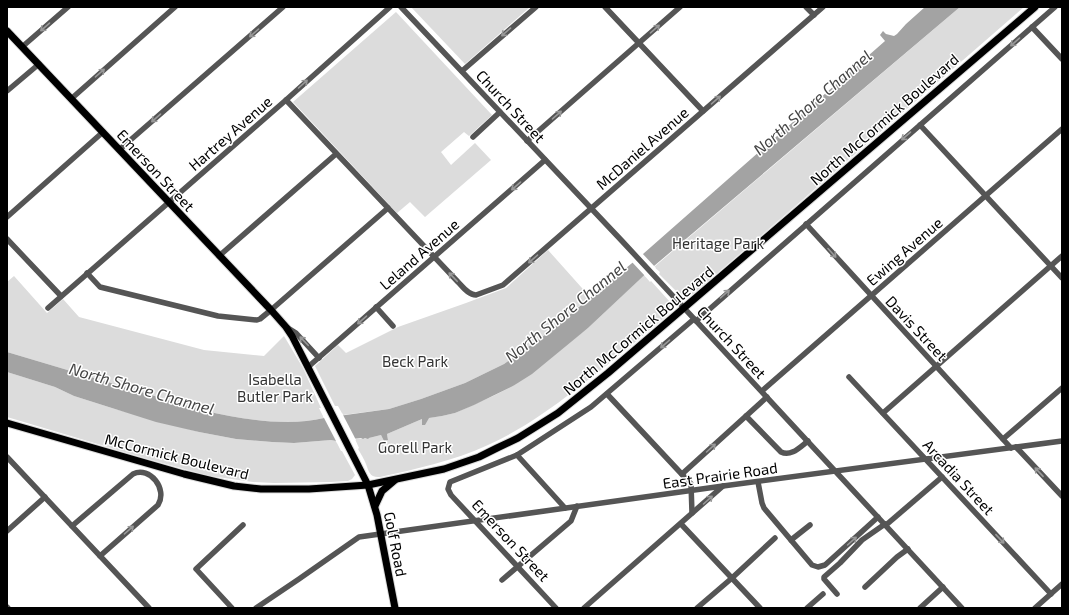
<svg xmlns="http://www.w3.org/2000/svg" width="1069" height="615" font-family="'Exo 2',sans-serif">
<style>
.green{fill:#dcdcdc}
.water{fill:#a3a3a3}
.pier{fill:#fff}
.lines{fill:none;stroke-linecap:round;stroke-linejoin:round}
.major-casing{stroke:#dbdbdb;stroke-width:9}
.minor{stroke:#555;stroke-width:5.5}
.major{stroke:#000;stroke-width:7}
.oneway{stroke:#999}
.labels{text-anchor:middle;dominant-baseline:central;stroke-width:3;stroke-linejoin:round;paint-order:stroke}
.street-label{font-size:15px;fill:#000;stroke:#fff}
.park-label{font-size:15px;fill:#333;stroke:#fff}
.water-label{font-size:16px;font-style:italic;fill:#444;stroke:#fff}
</style>
<rect width="100%" height="100%" fill="#fff"/>
<g class="green">
<polygon points="411,7 530,7 465,64"/>
<polygon points="960,7 1024,7 793,208 693,294 686,297 679,294 659,274 660,272 654,267"/>
<polygon points="396,12 492,115 469,136 464,132 441,152 451,165 475,143 491,160 425,217 410,202 397,213 293,102"/>
<polygon points="548,250 590,297 545,335 504,364 465,383 421,399 389,409 343,415 338,406 335,406 315,366 338,345 346,353 398,327 466,303 506,288"/>
<path d="M644 275 650 282 651 281 670 302V308L668 315C637 340 607 366 575 390 548 411 519 431 488 445 453 461 416 469 380 477 370 478 369 472 366 464 364 459 361 454 358 449L359 448 355 439 369 438 381 435 384 441 388 440 387 434 422 419V425L428 418 442 416 455 413 493 396 513 386 588 328Z"/>
<path d="M14 276 47 313 63 299 79 317 204 350 264 356 284 336 303 368 321 408H319L324 418C288 427 241 419 205 411L7 352V282Z"/>
<polygon points="7,372 55,387 74,396 115,409 199,432 236,439 272,442 294,443 331,440 336,441 341,451 342,451 355,475 352,479 348,481 331,482 274,483 253,482 210,476 148,459 7,417"/>
</g>
<path class="water" d="M925 7H960L654 266 588 328 532 374 513 386 474 405 455 413 442 416 429 418 425 425H422V419L387 434 388 440 384 441 381 435 369 438 368 439 365 438 363 439 361 438 336 441 331 440 294 443 272 442 236 439 199 432 156 422 74 396 55 387 7 372V352L205 411C241 419 288 427 324 418L389 409 421 399 465 383 504 364 545 335 643 254 885 41 880 35 883 31 886 34 894 36 897 34 906 24Z"/>
<g class="pier">
<polygon points="641,252 656,268 646,277 631,261"/>
<polygon points="342,413 356,440 337,443 323,416"/>
</g>
<g class="lines">
<g class="major-casing">
<g id="major">
<polyline points="7,31 271,310 286,327 292,336 368,485 377,515 395,608"/>
<polyline points="7,423 184,474 234,486 261,489 309,489 368,485 444,469 479,457 497,448 518,438 558,413 608,373 1035,7"/>
<polyline points="375,506 382,491 395,480"/>
</g>
</g>
<g class="minor">
<polyline points="401,7 622,241 962,608"/>
<polyline points="605,7 703,111"/>
<polyline points="806,7 814,15"/>
<polyline points="1032,27 1062,59"/>
<polyline points="22,47 68,7"/>
<polyline points="462,71 536,7"/>
<polyline points="7,91 39,64"/>
<polyline points="71,99 175,7"/>
<path d="M286 100 458 282C463 287 468 295 476 295L503 285 823 7"/>
<polyline points="920,125 1062,278"/>
<polyline points="473,137 500,112"/>
<polyline points="527,141 680,7"/>
<polyline points="119,150 283,7"/>
<polyline points="7,217 103,132"/>
<polyline points="806,224 1011,448"/>
<polyline points="7,239 61,296"/>
<polyline points="219,256 336,154"/>
<polyline points="87,273 100,287 218,316 257,320 260,319 271,310 388,208"/>
<polyline points="376,307 393,326"/>
<polyline points="48,308 286,100 390,7"/>
<polyline points="696,321 1055,7"/>
<polyline points="288,328 296,333 319,358"/>
<polyline points="308,367 545,160"/>
<polyline points="849,377 1051,594"/>
<polyline points="762,391 1062,129"/>
<polyline points="607,394 691,484 692,513"/>
<polyline points="883,413 1062,256"/>
<path d="M746 416 781 452C791 457 800 447 808 441"/>
<polyline points="1003,439 1062,388"/>
<polyline points="1016,447 1062,496"/>
<polyline points="517,455 565,508"/>
<polyline points="7,457 149,608"/>
<polyline points="682,474 767,397"/>
<polyline points="758,482 762,503 764,508 812,565 818,567 825,565 878,517"/>
<polyline points="681,524 760,608"/>
<polyline points="886,525 942,477"/>
<path d="M72 526 133 474C150 466 168 489 158 505L100 556"/>
<polyline points="7,531 45,497"/>
<polyline points="791,540 810,525"/>
<polyline points="502,580 571,521 577,506"/>
<polyline points="865,587 897,557 908,549"/>
<polyline points="837,594 824,579 824,577 840,563 862,540 885,524"/>
<polyline points="7,607 8,608"/>
<polyline points="232,608 196,569 243,525"/>
<polyline points="256,608 299,579 359,537 723,486 1062,441"/>
<polyline points="556,608 451,495 448,489 450,482 517,455 591,407 694,319"/>
<polyline points="584,608 723,486"/>
<polyline points="697,608 732,578 775,538"/>
<polyline points="807,608 823,594"/>
<polyline points="920,608 943,587"/>
<polyline points="1035,608 1062,584"/>
</g>
<use href="#major" class="major"/>
</g>
<defs><path id="oneway-shaft" d="M-6 0H5M1.5-3L5.5 0L1.5 3" fill="none" stroke-width="1.6" stroke-linecap="round" stroke-linejoin="round"/></defs>
<g class="oneway">
<use href="#oneway-shaft" transform="translate(45 27) rotate(139)"/>
<use href="#oneway-shaft" transform="translate(655 29) rotate(-41)"/>
<use href="#oneway-shaft" transform="translate(506 32) rotate(139)"/>
<use href="#oneway-shaft" transform="translate(254 33) rotate(139)"/>
<use href="#oneway-shaft" transform="translate(1015 42) rotate(139)"/>
<use href="#oneway-shaft" transform="translate(100 73) rotate(-41)"/>
<use href="#oneway-shaft" transform="translate(303 84) rotate(-42)"/>
<use href="#oneway-shaft" transform="translate(716 100) rotate(-41)"/>
<use href="#oneway-shaft" transform="translate(557 115) rotate(-41)"/>
<use href="#oneway-shaft" transform="translate(156 118) rotate(139)"/>
<use href="#oneway-shaft" transform="translate(906 136) rotate(139)"/>
<use href="#oneway-shaft" transform="translate(516 186) rotate(139)"/>
<use href="#oneway-shaft" transform="translate(832 253) rotate(48)"/>
<use href="#oneway-shaft" transform="translate(533 259) rotate(139)"/>
<use href="#oneway-shaft" transform="translate(453 277) rotate(-134)"/>
<use href="#oneway-shaft" transform="translate(725 294) rotate(-41)"/>
<use href="#oneway-shaft" transform="translate(362 320) rotate(139)"/>
<use href="#oneway-shaft" transform="translate(304 341) rotate(-134)"/>
<use href="#oneway-shaft" transform="translate(665 344) rotate(139)"/>
<use href="#oneway-shaft" transform="translate(711 448) rotate(-42)"/>
<use href="#oneway-shaft" transform="translate(1039 472) rotate(-133)"/>
<use href="#oneway-shaft" transform="translate(708 500) rotate(-42)"/>
<use href="#oneway-shaft" transform="translate(129 530) rotate(-41)"/>
<use href="#oneway-shaft" transform="translate(1000 539) rotate(47)"/>
<use href="#oneway-shaft" transform="translate(852 541) rotate(-42)"/>
</g>
<g class="labels">
<g class="street-label">
<text transform="translate(511 106) rotate(47)">Church Street</text>
<text transform="translate(884 119) rotate(-41)">North McCormick Boulevard</text>
<text transform="translate(230 133) rotate(-41)">Hartrey Avenue</text>
<text transform="translate(642 148) rotate(-41)">McDaniel Avenue</text>
<text transform="translate(156 170) rotate(47)">Emerson Street</text>
<text transform="translate(904 251) rotate(-41)">Ewing Avenue</text>
<text transform="translate(419 254) rotate(-41)">Leland Avenue</text>
<text transform="translate(917 328) rotate(47)">Davis Street</text>
<text transform="translate(638 330) rotate(-40)">North McCormick Boulevard</text>
<text transform="translate(732 342) rotate(47)">Church Street</text>
<text transform="translate(177 456) rotate(14)">McCormick Boulevard</text>
<text transform="translate(720 475) rotate(-8)">East Prairie Road</text>
<text transform="translate(959 477) rotate(47)">Arcadia Street</text>
<text transform="translate(511 540) rotate(47)">Emerson Street</text>
<text transform="translate(396 544) rotate(79)">Golf Road</text>
</g>
<g class="park-label">
<text x="718" y="243">Heritage Park</text>
<text x="415" y="361">Beck Park</text>
<text x="275" y="379">Isabella<tspan x="275" dy="17">Butler Park</tspan></text>
<text x="415" y="447">Gorell Park</text>
</g>
<g class="water-label">
<text transform="translate(812 102) rotate(-41)">North Shore Channel</text>
<text transform="translate(565 311) rotate(-39)">North Shore Channel</text>
<text transform="translate(142 388) rotate(16)">North Shore Channel</text>
</g>
</g>
<rect width="1069" height="615" fill="none" stroke="#000000" stroke-width="16"/>
</svg>
